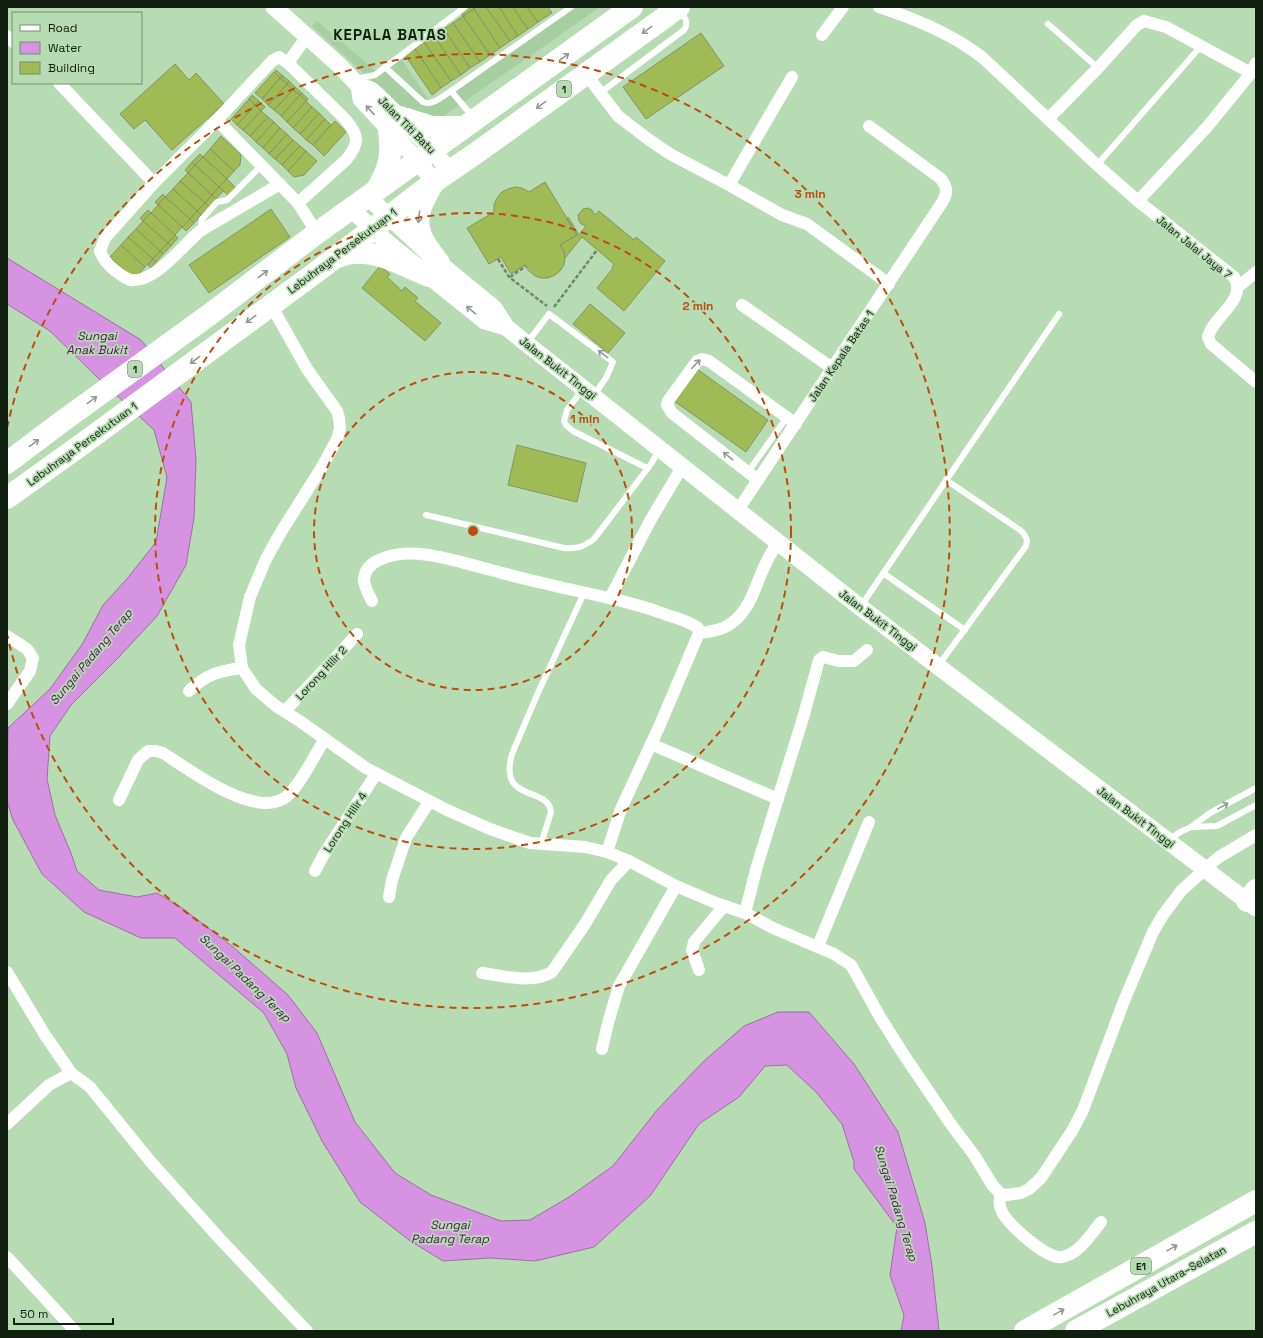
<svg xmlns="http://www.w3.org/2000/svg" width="1263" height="1338" font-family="'Space Grotesk',sans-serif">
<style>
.built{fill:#a6cea1}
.water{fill:#d693e1;stroke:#9b70a2}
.building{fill:#a0bb56;stroke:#859365}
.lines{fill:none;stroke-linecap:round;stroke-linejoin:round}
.path{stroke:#6e886a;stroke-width:2.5;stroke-dasharray:4 2;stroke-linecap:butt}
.lane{stroke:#fff;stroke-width:6}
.street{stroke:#fff;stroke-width:12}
.secondary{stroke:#fff;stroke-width:17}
.highway{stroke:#fff;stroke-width:22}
.oneway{stroke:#949a93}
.ring{fill:none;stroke:#bd4d0d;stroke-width:2;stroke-dasharray:7 5}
.labels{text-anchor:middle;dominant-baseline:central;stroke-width:3.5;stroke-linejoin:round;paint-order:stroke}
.shield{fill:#b7dbb2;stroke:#435741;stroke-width:1}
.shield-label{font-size:10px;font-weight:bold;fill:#111f10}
.street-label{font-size:11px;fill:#111f10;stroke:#b7dbb2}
.water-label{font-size:12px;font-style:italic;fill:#501259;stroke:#b7dbb2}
.district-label{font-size:15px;font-weight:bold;letter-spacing:1px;fill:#111f10;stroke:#b7dbb2}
.centre{fill:#bd4d0d;stroke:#b7dbb2;stroke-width:2}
.ring-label{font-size:12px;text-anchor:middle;font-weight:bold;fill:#bd4d0d;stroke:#b7dbb2;stroke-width:3.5;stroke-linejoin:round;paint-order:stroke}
</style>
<rect width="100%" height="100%" fill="#b7dbb2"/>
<polygon class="built" points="560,7 600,7 425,129 312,26 317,21 377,72 400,57 432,105 564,13"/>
<polygon class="water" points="7,258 141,340 191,402 196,460 194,518 186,565 157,616 118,658 71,705 50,736 47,779 55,815 71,853 77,871 99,890 137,897 157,893 182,908 233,947 288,995 317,1033 355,1122 395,1173 431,1195 501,1221 530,1220 569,1197 613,1166 657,1110 703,1062 744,1026 778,1012 809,1012 854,1064 898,1132 925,1223 932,1266 939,1331 901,1331 904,1315 890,1275 897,1227 854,1169 854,1162 842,1124 816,1092 787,1065 765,1066 739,1097 699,1124 650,1196 594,1247 535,1261 490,1258 443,1261 409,1240 360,1202 322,1141 296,1088 287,1054 264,1013 175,938 141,938 84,912 42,874 13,820 7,801 8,728 50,689 83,643 103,605 126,580 156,542 167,477 154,430 96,376 50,331 7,304"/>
<g class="building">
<polygon points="465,7 472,7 474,9 463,16 459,11"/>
<polygon points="476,7 486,7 510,41 500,48 474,9"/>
<polygon points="486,7 499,7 518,36 510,41"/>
<polygon points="499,7 513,7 528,29 518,36"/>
<polygon points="513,7 527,7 538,22 528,29"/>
<polygon points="527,7 548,7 552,13 538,22"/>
<polygon points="474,9 500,48 490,55 463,16"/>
<polygon points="463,16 490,55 480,62 453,23"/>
<polygon points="453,23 480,62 470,68 444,29"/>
<polygon points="444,29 470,68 461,75 434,36"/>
<polygon points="701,33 724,66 646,119 623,87"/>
<polygon points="434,36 461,75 451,81 424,42"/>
<polygon points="424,42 451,81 441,88 415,49"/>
<polygon points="415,49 441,88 432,95 405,55"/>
<polygon points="175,64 189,80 196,73 224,104 172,150 145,120 134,129 120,114"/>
<polygon points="276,70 283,76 280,78 274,72"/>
<polygon points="274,72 280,78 262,99 255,93"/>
<polygon points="283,76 289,81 287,84 280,78"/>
<polygon points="280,78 287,84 268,105 262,99"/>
<polygon points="289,81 295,87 293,90 287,84"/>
<polygon points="287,84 293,90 274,110 268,105"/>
<polygon points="295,87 302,93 300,95 293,90"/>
<polygon points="293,90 300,95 281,116 274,110"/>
<polygon points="302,93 308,99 306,101 300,95"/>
<polygon points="252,95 259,101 255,105 249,99"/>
<polygon points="300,95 306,101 287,122 281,116"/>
<polygon points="249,99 255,105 237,125 231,119"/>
<polygon points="259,101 265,107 261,111 255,105"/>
<polygon points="306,101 312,107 293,128 287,122"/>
<polygon points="255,105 261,111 243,130 237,125"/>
<polygon points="312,107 319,113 300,134 293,128"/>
<polygon points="261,111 268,117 250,136 243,130"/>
<polygon points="319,113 325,119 306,140 300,134"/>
<polygon points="268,117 274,122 256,142 250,136"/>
<polygon points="325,119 331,125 313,145 306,140"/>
<polygon points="335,121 346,132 324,156 313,145"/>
<polygon points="274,122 280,128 263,148 256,142"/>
<polygon points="280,128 287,134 269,154 263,148"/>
<polygon points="287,134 293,140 275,159 269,154"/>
<polygon points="221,136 241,155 240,165 234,171 210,149"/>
<polygon points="293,140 300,146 282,165 275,159"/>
<polygon points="300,146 306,151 288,171 282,165"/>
<polygon points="210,149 234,171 227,179 203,157"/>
<polygon points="306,151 317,161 304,175 294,177 288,171"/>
<polygon points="200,154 203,157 195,165 192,162"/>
<polygon points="203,157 227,179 219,187 195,165"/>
<polygon points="192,162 195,165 188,173 185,170"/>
<polygon points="195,165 219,187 212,195 188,173"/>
<polygon points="188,173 212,195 205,203 180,181"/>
<polygon points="227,179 236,188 229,196 219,187"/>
<polygon points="180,181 205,203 197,211 173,189"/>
<polygon points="545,182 577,235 560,245 564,251 565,258 564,265 560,271 555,275 548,278 541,278 535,276 529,271 525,265 511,274 501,257 489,264 467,228 494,212 494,205 497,198 502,192 508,189 515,187 522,188 529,192"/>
<polygon points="219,187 223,191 216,199 212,195"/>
<polygon points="173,189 197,211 190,219 165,197"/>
<polygon points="163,194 165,197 158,205 155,202"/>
<polygon points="212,195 216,199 209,207 205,203"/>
<polygon points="165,197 190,219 182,227 158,205"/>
<polygon points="205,203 209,207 201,215 197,211"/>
<polygon points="158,205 182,227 175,235 151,213"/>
<polygon points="588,208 592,210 595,215 599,211 634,240 636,237 665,261 624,311 597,288 613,268 612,267 614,264 582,237 565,258 564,251 560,245 577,235 567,219 568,217 579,235 586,226 581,224 579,221 578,215 583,209"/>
<polygon points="271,209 290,237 209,293 189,265"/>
<polygon points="148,210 151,213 143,221 140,218"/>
<polygon points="197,211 201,215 194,223 190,219"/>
<polygon points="151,213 175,235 168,243 143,221"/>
<polygon points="190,219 194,223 186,231 182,227"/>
<polygon points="143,221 168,243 160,251 136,229"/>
<polygon points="136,229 160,251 153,259 128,237"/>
<polygon points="175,235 178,238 171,246 168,243"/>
<polygon points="128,237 153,259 145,267 121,245"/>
<polygon points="168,243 171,246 163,254 160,251"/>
<polygon points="121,245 145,267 139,274 129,275 110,257"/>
<polygon points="160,251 163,254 156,262 153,259"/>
<polygon points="153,259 156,262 151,268 148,265"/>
<polygon points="380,266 390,274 387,277 402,291 405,287 418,298 415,301 441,323 425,341 362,288"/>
<polygon points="590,304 625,333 608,353 573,324"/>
<polygon points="697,369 768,420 746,452 674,401"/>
<polygon points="517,445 586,463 577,502 508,485"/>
</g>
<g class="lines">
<g class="path">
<polyline points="498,259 509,277 547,306"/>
<polyline points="510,277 526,266"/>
<polyline points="554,307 597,250"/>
</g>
<g class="lane">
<polyline points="1048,24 1098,68"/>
<path d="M385 67 423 102C433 106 443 96 451 91L571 7"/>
<polyline points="355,79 375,75 465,7"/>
<polyline points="451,91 472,116"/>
<path d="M600 93 684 30C689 22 685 18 680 10"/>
<polyline points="1097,165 1201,46"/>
<polyline points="200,231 202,219 217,202 227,200 262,165"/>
<polyline points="527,343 549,314 613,362 606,378 594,395"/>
<polyline points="582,390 567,410 564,421 566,425 573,431 647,468"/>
<polyline points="748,472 787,417"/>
<path d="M426 515 564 548C576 549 584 547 594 539L651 464 659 450"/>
<polyline points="883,573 965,630"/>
<polyline points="861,606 1059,314"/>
<polyline points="938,666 1026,546 1027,540 1024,534 1020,530 946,480"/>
<polyline points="1191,827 1210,813 1256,788"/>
<polyline points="1169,840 1180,832 1191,827 1217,826 1256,805"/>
<path d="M541 844 551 812C548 785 498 804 512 754L537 695 584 593"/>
</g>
<g class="street">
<path d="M879 7C916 19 953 34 983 58L1097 165 1138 201 1234 277C1248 300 1213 316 1208 337L1211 344 1256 382"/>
<polyline points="822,35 843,7"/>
<polyline points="7,36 13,42"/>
<polyline points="288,63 307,36"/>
<polyline points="586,74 618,116 648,139 670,154 729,185 782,215 807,224 889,284"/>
<polyline points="59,83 154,183"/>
<polyline points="1048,119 1098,68 1137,25 1144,21 1166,27 1251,73"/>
<polyline points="217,120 298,203 317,233"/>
<path d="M280 184 200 231C183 245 155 283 131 280 126 279 121 275 117 272 110 267 103 260 100 251L105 238 154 183 217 120 272 61 279 57 288 63 345 119C359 135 360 143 346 160L298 203"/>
<polyline points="729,185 792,77"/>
<polyline points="1138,201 1207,127 1251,73 1256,63"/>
<polyline points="1238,287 1256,272"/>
<polyline points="271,305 307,369 337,411 339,418 340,428 337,439 322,467 281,532 266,559 250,597 239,645 242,668 256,689 276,706 301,722 366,768 447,810 490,829 530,843 585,847 607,852 629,861 676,886 716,903 745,913 773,928 834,954 851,965 855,972 880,1017 902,1052 950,1123 974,1155 993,1186 1001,1194 1006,1195 1021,1193 1029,1189 1041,1178 1072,1131 1083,1110 1124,1001 1153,932 1163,915 1181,891 1205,869 1219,857 1256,835"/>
<polyline points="742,305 832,368"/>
<polyline points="758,480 672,413 667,405 668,401 697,361 702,359 709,361 796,424"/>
<path d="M738 510 943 201C948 192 947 186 940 178L869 126"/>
<polyline points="610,598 650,521 682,467"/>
<path d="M372 601C369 595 365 588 364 581 364 571 370 564 379 560 412 544 458 562 491 570 510 575 528 580 547 584 587 594 628 600 667 615 677 618 689 621 698 628L699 633 659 727 621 809 607 852"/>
<path d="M699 633C707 632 716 631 723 628 750 616 754 587 766 563 769 556 774 549 778 541"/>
<polyline points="7,636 27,649 33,658 30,671 7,704"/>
<path d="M189 691C207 674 218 671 242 668"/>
<polyline points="285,711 337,656 357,634"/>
<polyline points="651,744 778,799"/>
<path d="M119 800 138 760 148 751H156L163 753C190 770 255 820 286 797 300 786 315 754 325 739"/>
<polyline points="315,871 324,854 376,774"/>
<polyline points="389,897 392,880 406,838 429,802"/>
<polyline points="745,913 757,866 803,718 819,660 823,657 839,661 854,661 867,650"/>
<polyline points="818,946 869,822"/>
<polyline points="699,970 692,950 694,942 724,906"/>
<polyline points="7,972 45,1035 71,1073"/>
<path d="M482 973C504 976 532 984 552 972L585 924 611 880 629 861"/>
<polyline points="602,1049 608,1023 619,986 676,886"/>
<polyline points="7,1124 49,1085 71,1073 90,1087 150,1161 220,1239 307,1331"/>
<path d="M1001 1194C999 1200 999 1206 1002 1212 1009 1225 1047 1260 1062 1257 1079 1254 1091 1234 1101 1222"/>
<polyline points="7,1257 75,1331"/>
</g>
<g class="secondary">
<polyline points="274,7 339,65 359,86 371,90 379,97 433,150 449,171"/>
<polyline points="359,86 361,99 418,161 434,182"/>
<polyline points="368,197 439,263 494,308 506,327 527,344 860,607 1256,908"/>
<polyline points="351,209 389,244 485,321 506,327"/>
</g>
<g class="highway">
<polyline points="400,117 432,127 464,127"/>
<path d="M432 185C428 192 424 199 421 207 412 230 426 246 439 263"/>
<path d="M376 191C390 167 392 157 389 130"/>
<path d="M337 257C343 255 349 253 355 253 377 250 408 268 429 276"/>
<polyline points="7,463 60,423 209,315 317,233 632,7"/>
<polyline points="7,498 81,445 315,273 434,182 479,151 679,7"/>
<polyline points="1247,901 1256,890"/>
<polyline points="1025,1331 1256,1201"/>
<polyline points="1076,1331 1256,1232"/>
</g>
</g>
<defs><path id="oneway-shaft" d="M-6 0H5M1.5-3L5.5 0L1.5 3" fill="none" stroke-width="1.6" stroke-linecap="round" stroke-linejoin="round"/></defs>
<g class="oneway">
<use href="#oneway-shaft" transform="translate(647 30) rotate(144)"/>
<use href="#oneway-shaft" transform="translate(564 57) rotate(-36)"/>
<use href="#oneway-shaft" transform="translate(541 105) rotate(144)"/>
<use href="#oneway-shaft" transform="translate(370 110) rotate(-133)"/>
<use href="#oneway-shaft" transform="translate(419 217) rotate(96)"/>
<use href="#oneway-shaft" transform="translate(263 274) rotate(-37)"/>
<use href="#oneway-shaft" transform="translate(471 310) rotate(-141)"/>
<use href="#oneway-shaft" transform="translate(251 319) rotate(144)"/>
<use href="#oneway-shaft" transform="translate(603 354) rotate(-143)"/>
<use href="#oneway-shaft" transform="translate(195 360) rotate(143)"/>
<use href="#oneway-shaft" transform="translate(696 364) rotate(-46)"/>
<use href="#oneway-shaft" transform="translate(92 400) rotate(-36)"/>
<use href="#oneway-shaft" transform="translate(34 443) rotate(-37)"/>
<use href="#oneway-shaft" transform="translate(728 456) rotate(-142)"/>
<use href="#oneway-shaft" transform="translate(1223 806) rotate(-29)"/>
<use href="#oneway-shaft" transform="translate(1172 1248) rotate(-29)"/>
<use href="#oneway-shaft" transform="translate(1059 1312) rotate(-29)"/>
</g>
<g class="ring">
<circle cx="473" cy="531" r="159"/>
<circle cx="473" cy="531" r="318"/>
<path d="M7 428A477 477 0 1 1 7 634"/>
</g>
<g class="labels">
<g class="shield">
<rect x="557" y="81" width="14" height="16" rx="3"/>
<rect x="128" y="361" width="14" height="16" rx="3"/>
<rect x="1131" y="1258" width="20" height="16" rx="3"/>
</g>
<g class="shield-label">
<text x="564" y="89">1</text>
<text x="135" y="369">1</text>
<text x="1141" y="1266">E1</text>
</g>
<g class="street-label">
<text transform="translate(407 125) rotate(45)">Jalan Titi Batu</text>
<text transform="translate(1194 247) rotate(39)">Jalan Jalai Jaya 7</text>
<text transform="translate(342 251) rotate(-37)">Lebuhraya Persekutuan 1</text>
<text transform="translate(841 356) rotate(-56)">Jalan Kepala Batas 1</text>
<text transform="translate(558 368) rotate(38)">Jalan Bukit Tinggi</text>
<text transform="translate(82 444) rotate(-36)">Lebuhraya Persekutuan 1</text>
<text transform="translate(878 620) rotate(37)">Jalan Bukit Tinggi</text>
<text transform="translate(321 673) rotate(-47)">Lorong Hilir 2</text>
<text transform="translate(1136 817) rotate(37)">Jalan Bukit Tinggi</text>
<text transform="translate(345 822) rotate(-57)">Lorong Hilir 4</text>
<text transform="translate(1166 1281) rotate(-29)">Lebuhraya Utara–Selatan</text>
</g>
<g class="water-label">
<text x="97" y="336">Sungai<tspan x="97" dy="14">Anak Bukit</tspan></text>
<text transform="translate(91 657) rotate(-50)">Sungai Padang Terap</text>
<text transform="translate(245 978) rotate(44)">Sungai Padang Terap</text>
<text transform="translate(896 1203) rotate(73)">Sungai Padang Terap</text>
<text x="450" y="1225">Sungai<tspan x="450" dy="14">Padang Terap</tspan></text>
</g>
<g class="district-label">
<text x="390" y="34">KEPALA BATAS</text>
</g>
</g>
<circle cx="473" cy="531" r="6" class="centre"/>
<g class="ring-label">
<text x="810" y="198">3 min</text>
<text x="698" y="310">2 min</text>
<text x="585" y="423">1 min</text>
</g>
<rect width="1263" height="1338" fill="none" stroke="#111f10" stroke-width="16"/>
<rect x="12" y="12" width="130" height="72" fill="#b7dbb2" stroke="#759071"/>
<rect x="20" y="25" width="20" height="6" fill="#ffffff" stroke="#759071"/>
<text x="48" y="32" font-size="12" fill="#111f10">Road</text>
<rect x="20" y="42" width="20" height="12" fill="#d693e1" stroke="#759071"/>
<text x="48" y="52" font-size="12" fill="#111f10">Water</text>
<rect x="20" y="62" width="20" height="12" fill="#a0bb56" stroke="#759071"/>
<text x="48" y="72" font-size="12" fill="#111f10">Building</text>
<path d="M14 1318v6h99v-6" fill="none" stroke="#111f10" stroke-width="2"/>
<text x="20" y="1318" font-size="12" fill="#111f10" stroke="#b7dbb2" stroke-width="3" paint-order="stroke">50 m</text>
</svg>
